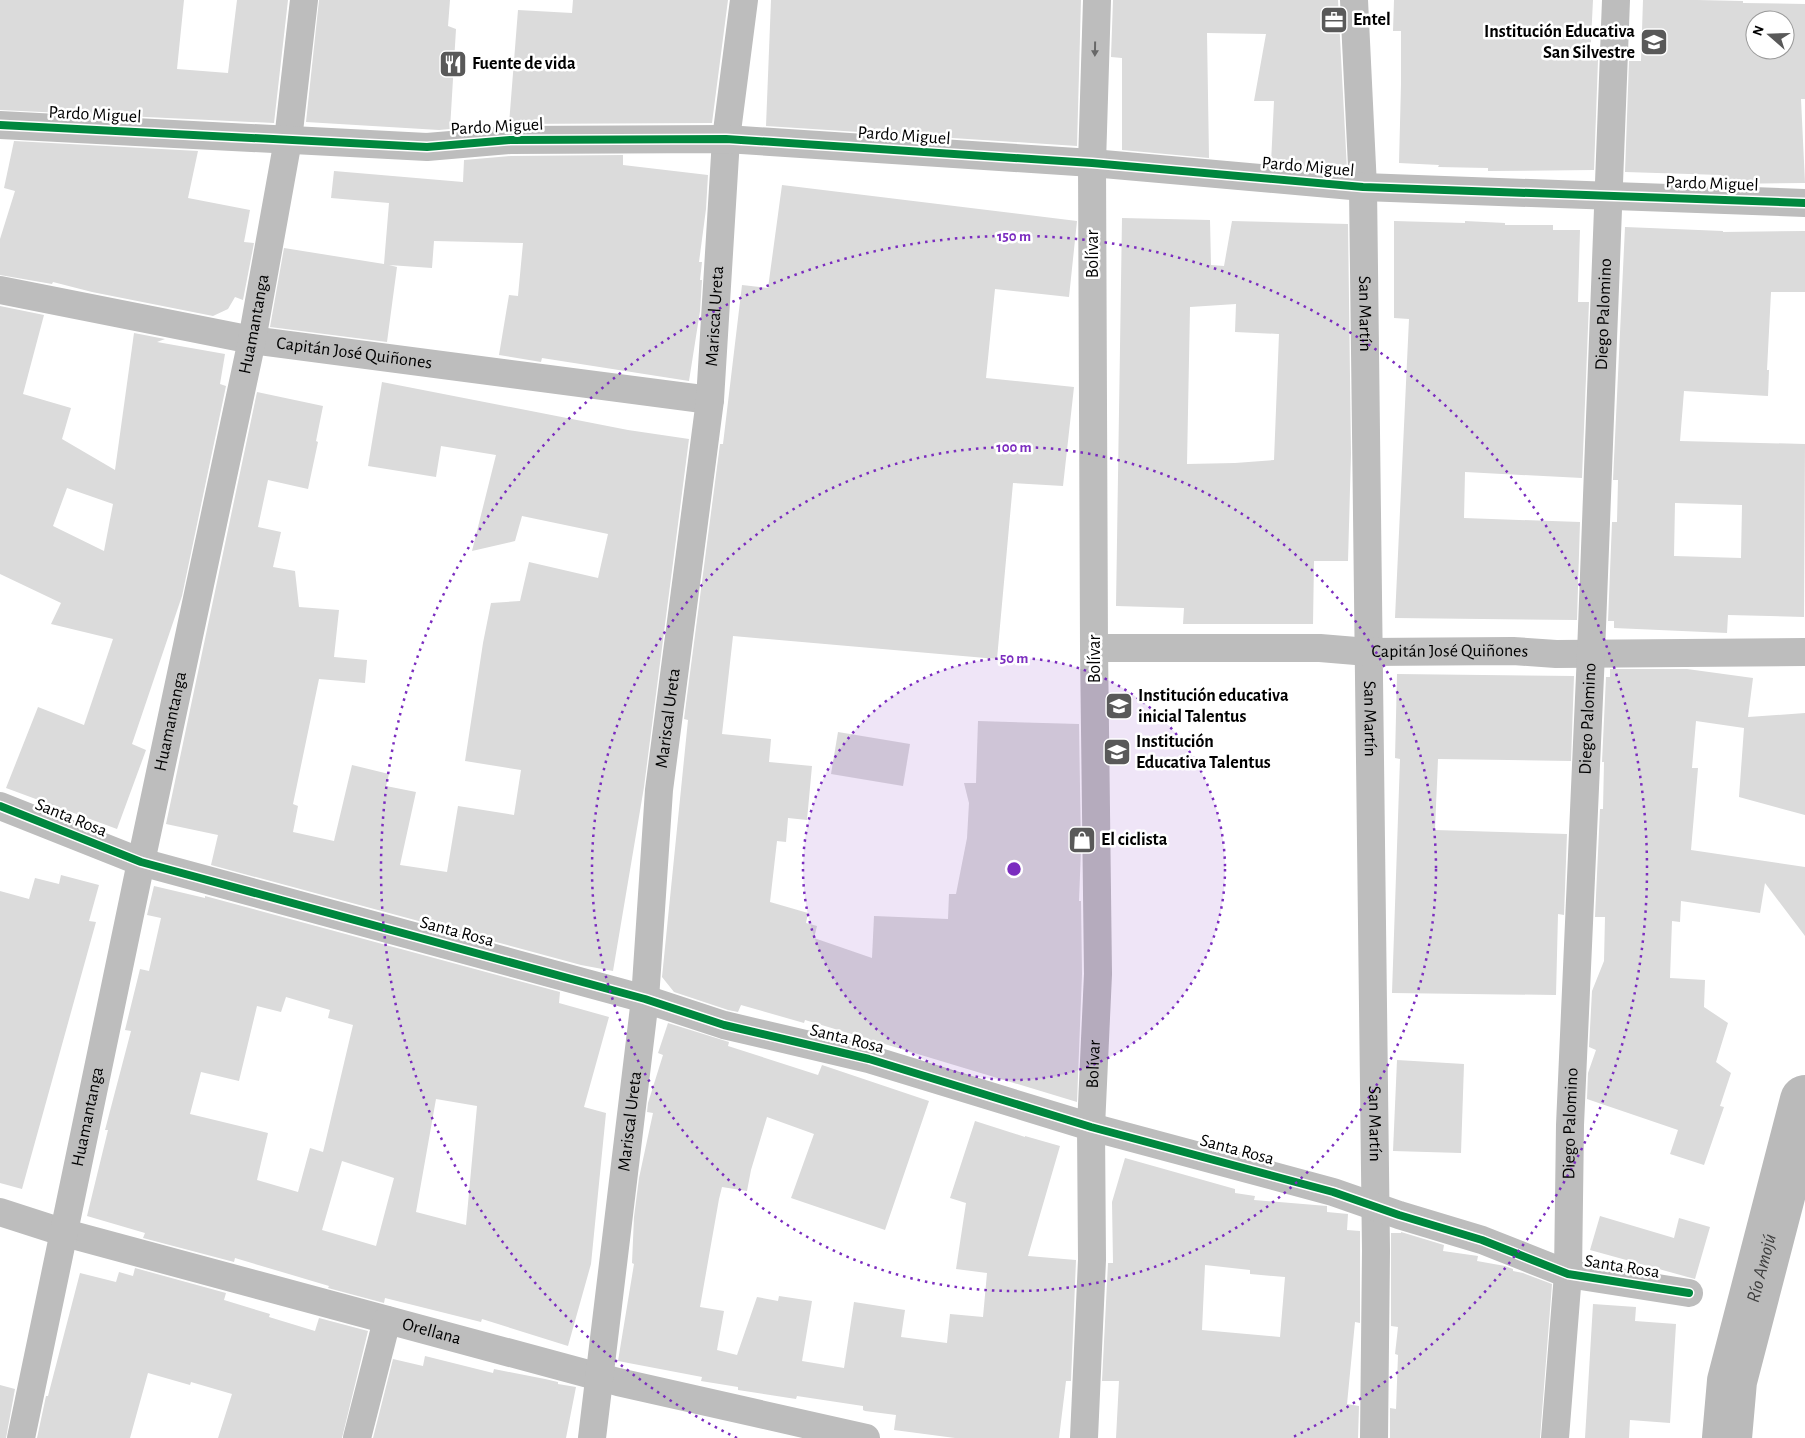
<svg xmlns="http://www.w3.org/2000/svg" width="1805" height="1438" font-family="'Alegreya Sans',sans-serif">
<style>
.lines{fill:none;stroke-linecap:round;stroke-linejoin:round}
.river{stroke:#bababa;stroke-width:50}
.building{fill:#dbdbdb;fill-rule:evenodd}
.minor{stroke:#bdbdbd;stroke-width:28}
.tertiary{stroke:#bdbdbd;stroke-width:28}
.cycleway-casing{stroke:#fff;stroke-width:11}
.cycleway{stroke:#00873e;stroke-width:8}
.oneway{fill:#686868}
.ring{fill:none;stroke:#7b2cbf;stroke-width:2.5;stroke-dasharray:2.5 5}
.labels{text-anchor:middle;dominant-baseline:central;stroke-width:5;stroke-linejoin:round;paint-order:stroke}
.poi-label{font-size:18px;font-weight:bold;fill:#000;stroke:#fff;text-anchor:start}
.street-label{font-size:18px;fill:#000;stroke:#fff}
.water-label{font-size:19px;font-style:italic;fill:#3d3d3d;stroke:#fff}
.centre{fill:#7b2cbf;stroke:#fff;stroke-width:2.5}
.ring-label{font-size:15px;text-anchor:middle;font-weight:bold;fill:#7b2cbf;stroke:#fff;stroke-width:5;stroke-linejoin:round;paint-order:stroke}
</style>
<rect width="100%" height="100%" fill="#fff"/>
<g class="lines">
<path class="river" id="s1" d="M1727 1438 1732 1381 1805 1100"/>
</g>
<g class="building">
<polygon points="0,0 184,0 177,69 228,73 237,0 288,0 274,123 0,110"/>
<polygon points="319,0 450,0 448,26 456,29 450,129 439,130 306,122"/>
<polygon points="573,0 728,0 712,123 509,124 518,10 572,13"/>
<polygon points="771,0 1081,0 1077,146 766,126"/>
<polygon points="1113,0 1338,0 1347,170 1271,163 1274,101 1254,101 1266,34 1207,33 1209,158 1122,150 1122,58 1111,57"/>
<polygon points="1394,0 1593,0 1590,60 1598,60 1594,170 1488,171 1488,168 1438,167 1439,165 1399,163 1401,84 1401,31 1393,31"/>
<path d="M1643 0H1697L1743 1V3L1805 4V99H1801L1805 183 1721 184V175L1625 172 1629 61H1641ZM1755 20H1785V50H1755Z"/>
<polygon points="14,141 198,151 188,198 250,210 244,242 254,243 243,300 235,297 228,309 213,316 92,292 53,282 52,284 0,275 0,239 15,191 4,188"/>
<polygon points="623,155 623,165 708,175 706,209 699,262 702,262 700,280 702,280 700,311 689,381 542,358 541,362 499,355 509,295 518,296 523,243 434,241 432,268 389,265 397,267 387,342 270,327 284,248 384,264 389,203 331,198 334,171 463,182 464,160 511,156"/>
<polygon points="782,185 1077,221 1069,297 995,289 986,378 1074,387 1063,486 1013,483 997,659 733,636 722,734 771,739 769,762 812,766 807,820 788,818 786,842 777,841 770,902 808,913 806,923 817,926 814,938 872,958 874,916 948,919 949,894 956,894 967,838 969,803 964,783 976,783 978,721 1079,724 1081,849 1079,901 1081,901 1082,974 1077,1102 805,1020 804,1023 741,1005 738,1012 728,1010 674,992 662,977 688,720 684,719 720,444 723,444 742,285 768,288"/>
<path d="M1122 218 1210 220 1211 265 1224 266 1232 221 1348 224 1351 454 1348 561H1314L1313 624H1183L1184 608 1116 606ZM1236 304 1235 332 1279 334 1274 460 1235 463 1187 464 1190 307Z"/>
<polygon points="1394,221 1465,223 1465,221 1505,223 1505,225 1553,225 1553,230 1580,230 1578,302 1589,302 1582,478 1465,472 1464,518 1580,522 1577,620 1395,618 1409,319 1394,318"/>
<path d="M1625 227 1723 231V232L1805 231V292H1771L1767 370H1769L1768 396 1684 391 1680 441 1805 444 1804 617 1728 615 1727 633 1614 628V621H1608L1612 522H1617L1618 480H1613ZM1675 503 1742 505 1741 558 1674 556Z"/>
<path d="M0 306 44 315 23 394 71 408 62 439 115 470 134 333 165 339 157 342 225 354 220 384 226 386 182 596 132 744 146 750 117 829 6 788 38 707 84 725 113 639 51 624 61 603 0 574ZM67 488 113 504 104 551 53 526Z"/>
<polygon points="382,382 628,430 689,439 644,787 613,971 581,965 211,865 218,835 166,824 257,392 323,406 316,441 318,442 308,489 268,480 258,527 281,532 273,567 295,571 299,607 339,610 334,657 367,660 365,683 319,679 293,804 298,806 293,832 334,841 352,765 389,774 386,786 416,792 400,865 447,872 458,806 514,815 521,770 465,761 483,643 491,603 520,601 529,562 598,578 608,534 522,516 515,541 472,551 496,455 441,446 436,477 368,466"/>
<polygon points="1610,669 1687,669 1753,678 1748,717 1805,713 1805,815 1739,797 1744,728 1696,721 1692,768 1698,768 1691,850 1805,867 1805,936 1765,883 1760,913 1681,901 1680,922 1672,921 1670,978 1705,980 1704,1007 1728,1023 1716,1062 1731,1073 1720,1106 1724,1107 1704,1165 1670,1154 1678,1130 1587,1099 1588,1073 1596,1050 1589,1047 1592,991 1604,961 1605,917 1595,917 1600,809 1603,809 1604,762 1602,762 1606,677 1610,677"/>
<polygon points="1397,674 1574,676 1571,761 1438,759 1435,830 1567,834 1564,915 1558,914 1556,995 1392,993 1400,759 1395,758"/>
<polygon points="838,732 910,744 903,786 831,774"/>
<polygon points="61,875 99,885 89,921 96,922 22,1189 0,1183 0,891 29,899 35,878 59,884"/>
<path d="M154 886 205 898V896L560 992 559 1003 609 1017 584 1107 606 1113 591 1264 568 1346 482 1319 481 1322 385 1298 384 1303 328 1288 329 1286 235 1258 234 1262 143 1238 145 1233 87 1216 108 1130H105L131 1031 125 1030 140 969 149 971 161 918 147 915ZM286 997 330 1010 328 1018 353 1025 323 1152 310 1148 298 1192 257 1180 268 1133 190 1114 201 1072 239 1081 257 1006 281 1012ZM436 1099 477 1106 466 1225 416 1212ZM342 1161 394 1178 376 1246 322 1230Z"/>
<polygon points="668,1023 729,1042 728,1046 818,1075 822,1065 929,1101 885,1230 791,1198 814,1134 767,1117 751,1170 747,1191 722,1187 719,1199 700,1307 724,1311 717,1350 737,1355 757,1297 778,1301 779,1296 812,1301 802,1361 844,1368 854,1302 905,1310 901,1337 947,1343 950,1314 983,1317 987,1273 956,1269 966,1203 950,1198 975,1121 1025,1137 1025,1136 1060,1146 1028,1256 1076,1260 1071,1381 1066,1381 1059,1438 955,1438 894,1430 896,1415 865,1411 863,1410 863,1406 797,1396 796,1399 738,1390 738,1387 701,1381 702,1377 618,1361 634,1264 632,1263 634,1217 639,1178 653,1113 647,1112 648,1103 663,1055 658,1053"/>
<polygon points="1397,1060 1464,1064 1461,1153 1393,1151"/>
<path d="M1125 1158 1235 1189V1193L1255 1196 1254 1200 1327 1206V1212L1348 1214 1347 1230 1360 1231V1323L1355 1322 1347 1404 1359 1406 1358 1438H1116L1119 1381H1102L1108 1263H1113L1112 1202ZM1205 1265 1250 1270V1274L1285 1277 1280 1337 1202 1330Z"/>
<polygon points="1600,1216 1674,1238 1679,1218 1710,1227 1695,1279 1590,1250"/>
<polygon points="1401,1232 1444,1245 1443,1251 1478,1256 1477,1261 1505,1266 1513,1269 1513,1271 1523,1273 1552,1284 1540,1438 1390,1438 1390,1408 1396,1409 1398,1355 1395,1354 1398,1327 1391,1326 1391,1233 1401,1233"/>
<polygon points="135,1268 226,1293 224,1300 270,1314 269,1317 315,1331 319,1318 368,1331 342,1438 218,1438 232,1394 191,1382 190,1385 148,1373 130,1438 37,1438 46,1396 48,1396 80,1273 116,1282 119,1272 133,1276"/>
<polygon points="1593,1304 1636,1307 1635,1321 1676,1324 1670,1423 1630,1420 1629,1438 1585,1438"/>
<polygon points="425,1356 493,1373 494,1369 545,1379 558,1382 558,1384 576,1387 566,1438 373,1438 393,1359 423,1366"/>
<polygon points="0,1385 15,1389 6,1438 0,1438"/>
</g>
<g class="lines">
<g class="minor">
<path id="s2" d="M1354 0 1363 187 1376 1251 1374 1438"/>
<polyline points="1092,163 1363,187 1805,203"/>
<path id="s3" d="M0 290 252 340 710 400"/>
<path id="s4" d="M1094 648H1320L1368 652 1513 651 1556 654 1805 652"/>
<polyline points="0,806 141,862 645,999 724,1025 869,1059 1091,1127 1333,1192 1399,1215 1482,1240 1568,1274 1689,1293"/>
<path id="s5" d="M0 1212 65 1233 618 1382 866 1438"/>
<path id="s6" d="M21 1438 141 862 252 340 288 140 304 0"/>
<polyline points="357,1438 387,1320"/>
<path id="s7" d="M592 1438 645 999 659 790 710 400 726 139 744 0"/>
<path id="s8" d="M1555 1438 1568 1274 1570 1125 1591 653 1616 0"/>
</g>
<g class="tertiary">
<polyline points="0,125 427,147 510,140 726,139 1092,163"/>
<path id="s9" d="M1084 1438 1092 1260 1091 1127 1098 974 1094 648 1092 163 1097 0"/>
</g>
<g class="cycleway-casing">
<g id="cycleway">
<polyline points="0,125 427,147 510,140 726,139 1092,163 1363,187 1805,203"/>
<polyline points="0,806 141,862 645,999 724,1025 869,1059 1091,1127 1333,1192 1399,1215 1482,1240 1568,1274 1689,1293"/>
</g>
</g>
<use href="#cycleway" class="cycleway"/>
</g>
<defs><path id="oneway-solid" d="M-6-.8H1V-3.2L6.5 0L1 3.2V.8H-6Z" transform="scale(1.25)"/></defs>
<use class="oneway" href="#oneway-solid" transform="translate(1095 49) rotate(91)"/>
<circle cx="1014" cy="869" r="211" fill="#7b2cbf" fill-opacity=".12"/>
<g class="ring">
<circle cx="1014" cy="869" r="211"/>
<circle cx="1014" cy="869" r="422"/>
<path d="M737 1438A633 633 0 1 1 1291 1438"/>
</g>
<defs>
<g id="office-square" transform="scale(1.4375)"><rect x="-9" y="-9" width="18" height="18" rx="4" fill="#595959" stroke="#fff"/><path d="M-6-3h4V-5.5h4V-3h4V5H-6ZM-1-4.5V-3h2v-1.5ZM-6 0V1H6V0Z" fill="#fff"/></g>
<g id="school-square" transform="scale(1.4375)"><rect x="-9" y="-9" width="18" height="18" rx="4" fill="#595959" stroke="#fff"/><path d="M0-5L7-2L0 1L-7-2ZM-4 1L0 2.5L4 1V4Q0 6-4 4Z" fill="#fff"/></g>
<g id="restaurant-square" transform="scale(1.4375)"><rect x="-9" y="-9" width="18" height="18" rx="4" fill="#595959" stroke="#fff"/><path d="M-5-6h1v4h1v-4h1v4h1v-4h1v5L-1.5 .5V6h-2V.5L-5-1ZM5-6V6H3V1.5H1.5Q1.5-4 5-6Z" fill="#fff"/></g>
<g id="shop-square" transform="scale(1.4375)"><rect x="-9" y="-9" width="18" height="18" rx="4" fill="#595959" stroke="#fff"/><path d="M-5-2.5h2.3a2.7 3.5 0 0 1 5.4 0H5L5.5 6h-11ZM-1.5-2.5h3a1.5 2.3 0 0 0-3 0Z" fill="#fff"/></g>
</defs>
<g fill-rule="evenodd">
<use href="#office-square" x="1334" y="20"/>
<use href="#school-square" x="1654" y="42"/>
<use href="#restaurant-square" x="453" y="64"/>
<use href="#school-square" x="1119" y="706"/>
<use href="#school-square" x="1117" y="752"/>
<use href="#shop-square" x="1082" y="840"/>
</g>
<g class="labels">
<g class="poi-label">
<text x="1353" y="20">Entel</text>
<text x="1635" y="32" text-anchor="end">Institución Educativa<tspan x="1635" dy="21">San Silvestre</tspan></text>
<text x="472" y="64">Fuente de vida</text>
<text x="1138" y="696">Institución educativa<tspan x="1138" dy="21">inicial Talentus</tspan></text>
<text x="1136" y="742">Institución<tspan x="1136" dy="21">Educativa Talentus</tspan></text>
<text x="1101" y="840">El ciclista</text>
</g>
<g class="street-label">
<text transform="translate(95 115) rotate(3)">Pardo Miguel</text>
<text transform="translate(497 127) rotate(-3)">Pardo Miguel</text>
<text transform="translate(904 136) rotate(4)">Pardo Miguel</text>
<text transform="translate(1308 167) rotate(5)">Pardo Miguel</text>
<text transform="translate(1712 184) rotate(2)">Pardo Miguel</text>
<text transform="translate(1093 254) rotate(-90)">Bolívar</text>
<text stroke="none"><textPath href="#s2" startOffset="314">San Martín</textPath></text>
<text stroke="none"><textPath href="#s8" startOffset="1125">Diego Palomino</textPath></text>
<text stroke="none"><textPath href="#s7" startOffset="1129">Mariscal Ureta</textPath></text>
<text stroke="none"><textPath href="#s6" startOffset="1138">Huamantanga</textPath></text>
<text stroke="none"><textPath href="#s3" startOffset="360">Capitán José Quiñones</textPath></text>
<text stroke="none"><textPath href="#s4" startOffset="356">Capitán José Quiñones</textPath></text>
<text transform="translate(1095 659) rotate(-90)">Bolívar</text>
<text stroke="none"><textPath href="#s7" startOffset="724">Mariscal Ureta</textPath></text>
<text stroke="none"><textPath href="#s2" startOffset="719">San Martín</textPath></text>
<text stroke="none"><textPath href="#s8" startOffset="720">Diego Palomino</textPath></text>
<text stroke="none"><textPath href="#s6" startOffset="732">Huamantanga</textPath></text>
<text transform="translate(71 818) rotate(22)">Santa Rosa</text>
<text transform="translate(457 932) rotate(15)">Santa Rosa</text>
<text transform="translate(847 1039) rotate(14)">Santa Rosa</text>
<text stroke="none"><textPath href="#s9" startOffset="374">Bolívar</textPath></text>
<text stroke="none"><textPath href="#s6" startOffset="328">Huamantanga</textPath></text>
<text stroke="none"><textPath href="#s7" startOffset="319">Mariscal Ureta</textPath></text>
<text stroke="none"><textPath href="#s2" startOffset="1124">San Martín</textPath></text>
<text stroke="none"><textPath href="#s8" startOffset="315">Diego Palomino</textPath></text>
<text transform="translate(1237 1150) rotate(15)">Santa Rosa</text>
<text transform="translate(1622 1267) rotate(9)">Santa Rosa</text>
<text stroke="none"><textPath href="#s5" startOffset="448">Orellana</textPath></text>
</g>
<g class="water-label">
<text stroke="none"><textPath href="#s1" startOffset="174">Río Amojú</textPath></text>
</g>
</g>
<circle cx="1014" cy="869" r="8" class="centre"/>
<g class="ring-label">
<text x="1014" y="241">150 m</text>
<text x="1014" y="452">100 m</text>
<text x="1014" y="663">50 m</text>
</g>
<g transform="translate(1770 35) rotate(290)"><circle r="24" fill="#ffffff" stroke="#999999"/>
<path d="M0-4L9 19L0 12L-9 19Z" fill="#595959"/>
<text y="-8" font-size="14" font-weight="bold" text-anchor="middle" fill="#000000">N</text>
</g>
</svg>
